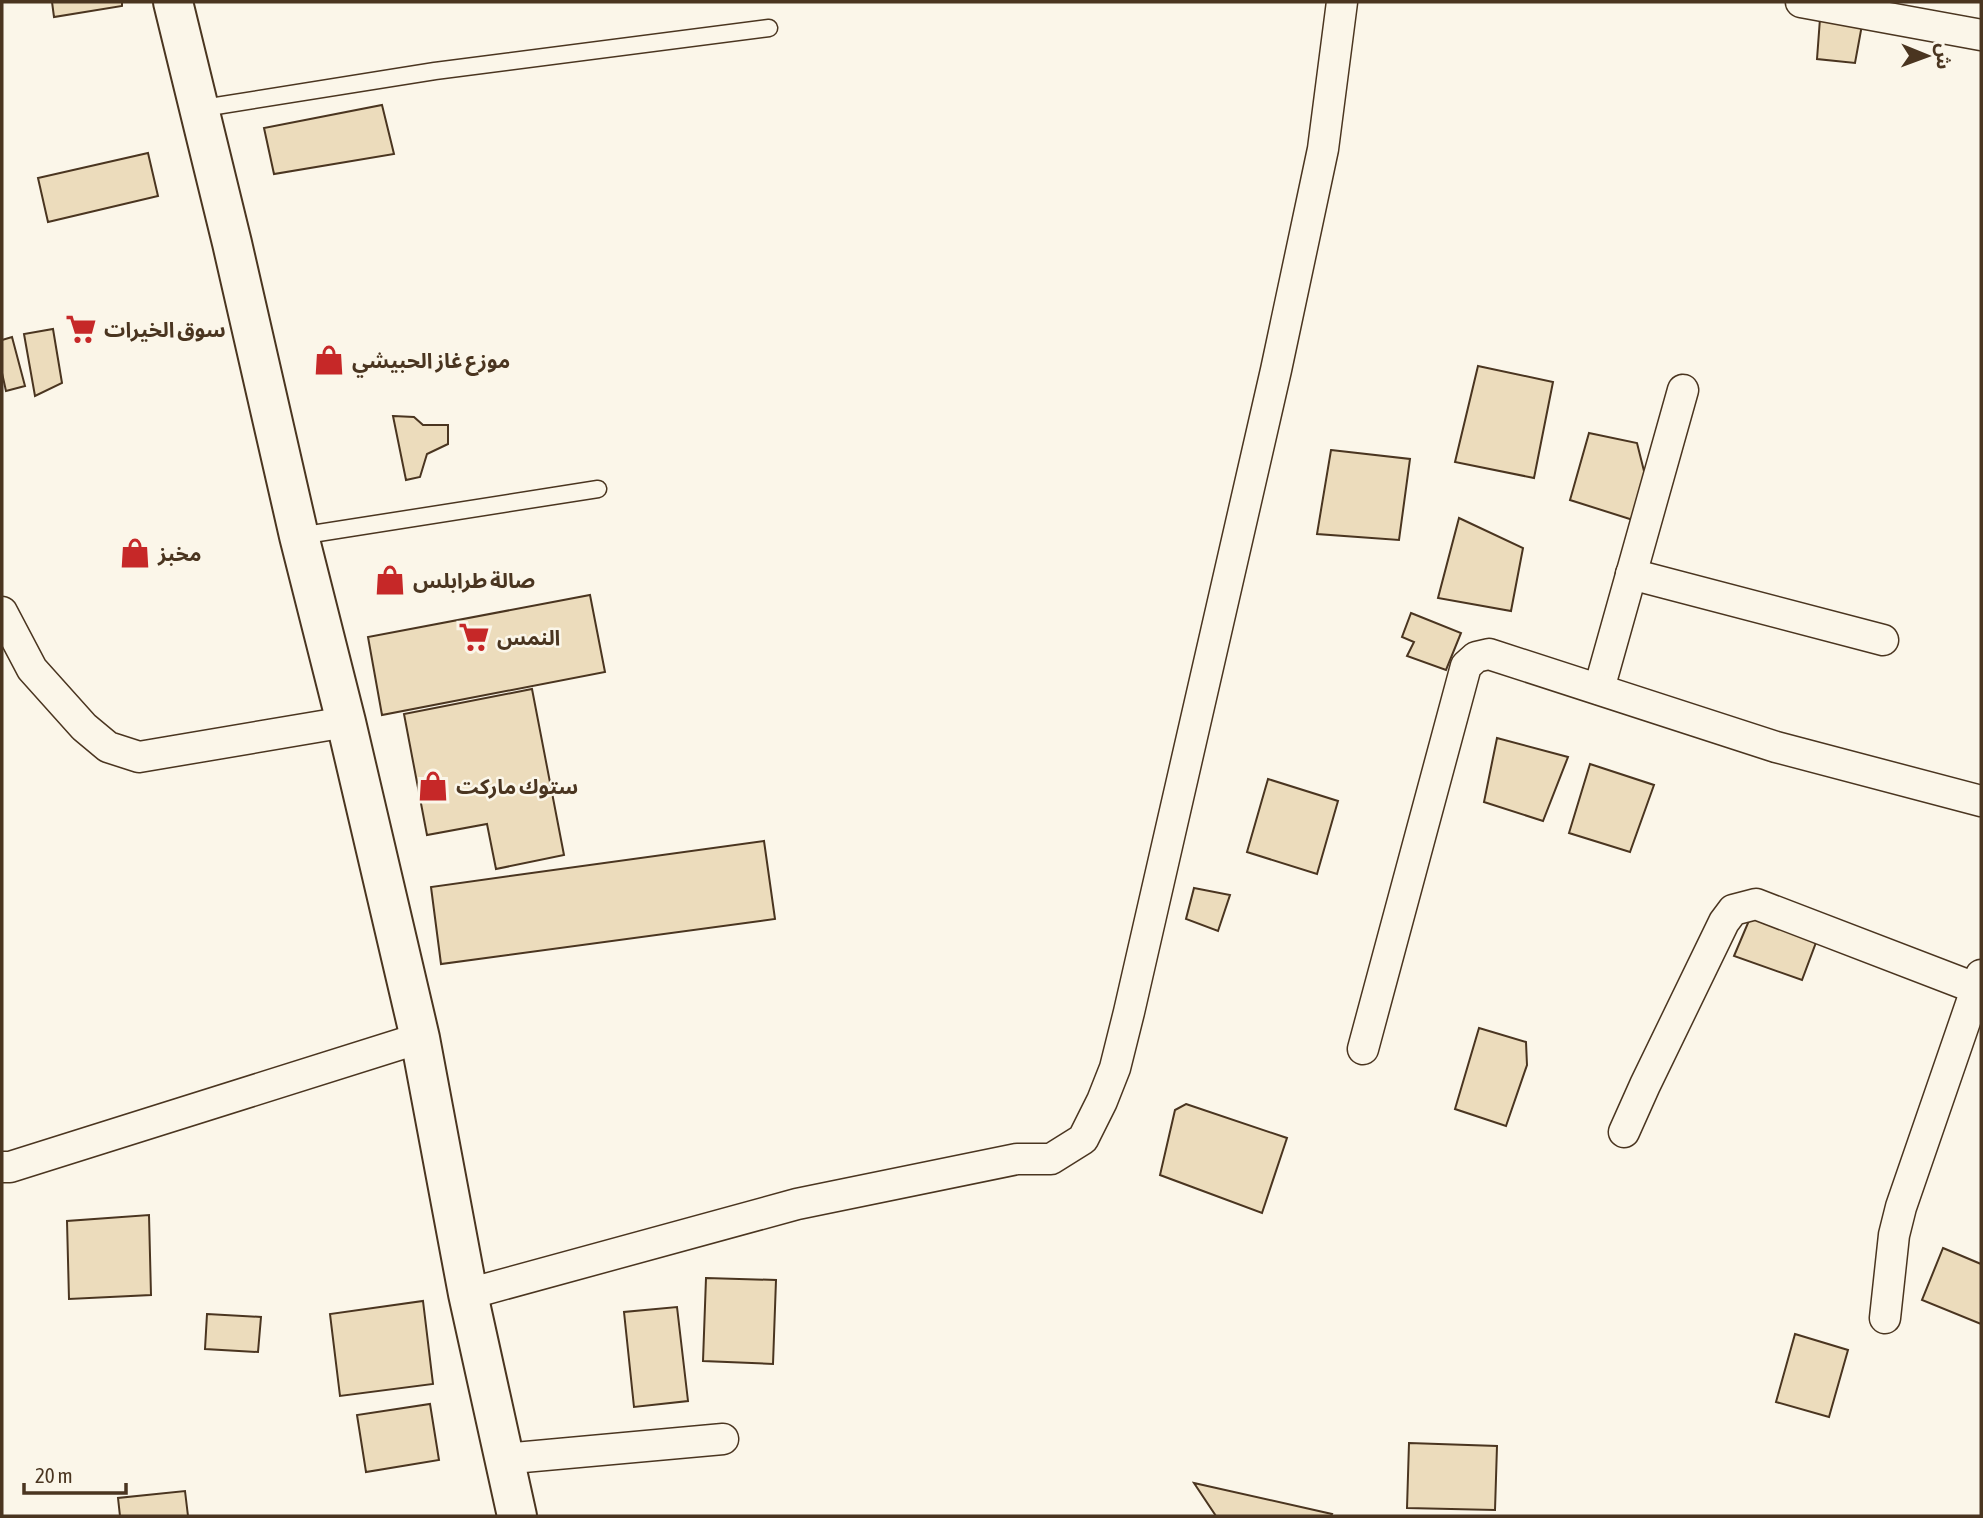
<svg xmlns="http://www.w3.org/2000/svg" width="1983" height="1518" font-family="'Asap Condensed','Noto Sans Arabic',sans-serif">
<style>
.building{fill:#ecdcbc;stroke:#4a3520;stroke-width:2}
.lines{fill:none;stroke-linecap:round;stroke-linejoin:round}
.service-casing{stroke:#4a3520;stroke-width:19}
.minor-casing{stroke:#4a3520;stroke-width:33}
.primary-casing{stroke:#4a3520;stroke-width:42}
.service{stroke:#fbf6e9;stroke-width:16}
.minor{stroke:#fbf6e9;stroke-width:30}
.primary{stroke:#fbf6e9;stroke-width:38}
.labels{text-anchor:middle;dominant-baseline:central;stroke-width:5;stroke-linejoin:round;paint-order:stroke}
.poi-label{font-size:21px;font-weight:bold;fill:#4a3520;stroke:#fbf6e9;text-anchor:start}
</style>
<rect width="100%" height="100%" fill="#fbf6e9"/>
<g class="building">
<polygon points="52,2 122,2 122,6 54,17"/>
<polygon points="1821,5 1864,14 1855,63 1817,59"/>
<polygon points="382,105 394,154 274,174 264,128"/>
<polygon points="148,153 158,196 48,222 38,178"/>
<polygon points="53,329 62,383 35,396 24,334"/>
<polygon points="12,337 25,386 6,391 2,373 2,340"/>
<polygon points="1478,366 1553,382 1534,478 1455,462"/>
<polygon points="393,416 414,417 423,425 448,425 448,444 427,454 420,477 406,480"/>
<polygon points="1589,433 1637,443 1648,487 1633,520 1570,500"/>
<polygon points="1331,450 1410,459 1399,540 1317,534"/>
<polygon points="1459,518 1523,548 1511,611 1438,598"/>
<polygon points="590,595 605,672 382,715 368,637"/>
<polygon points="1411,613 1461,633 1446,670 1407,656 1414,642 1402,637"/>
<polygon points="532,689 564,855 496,869 487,824 427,835 404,714"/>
<polygon points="1497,738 1568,757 1543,821 1484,802"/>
<polygon points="1590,764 1654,785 1630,852 1569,833"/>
<polygon points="1268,779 1338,801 1317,874 1247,852"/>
<polygon points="764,841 775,919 441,964 431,887"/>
<polygon points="1194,888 1230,895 1218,931 1186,919"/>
<polygon points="1756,904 1821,929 1802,980 1734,956"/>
<polygon points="1479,1028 1526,1042 1527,1065 1506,1126 1455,1109"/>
<polygon points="1186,1104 1287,1138 1262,1213 1160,1175 1175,1110"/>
<polygon points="149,1215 151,1295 69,1299 67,1221"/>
<polygon points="1943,1248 1981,1264 1981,1324 1922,1300"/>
<polygon points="706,1278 776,1280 773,1364 703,1361"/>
<polygon points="423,1301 433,1384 340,1396 330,1314"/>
<polygon points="677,1307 688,1401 634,1407 624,1312"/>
<polygon points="207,1314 261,1317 258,1352 205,1349"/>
<polygon points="1795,1334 1848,1350 1829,1417 1776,1402"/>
<polygon points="430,1404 439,1460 366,1472 357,1415"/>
<polygon points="1409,1443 1497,1446 1495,1510 1407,1508"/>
<polygon points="1194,1483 1332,1514 1331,1516 1216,1516"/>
<polygon points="185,1491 188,1516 120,1516 118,1498"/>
</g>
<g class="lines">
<g class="service-casing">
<g id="service">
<polyline points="197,109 435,71 769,28"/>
<polyline points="299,536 598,489"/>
</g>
</g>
<g class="minor-casing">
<g id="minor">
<polyline points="1801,2 1981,35"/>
<polyline points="1631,574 1883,640"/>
<polyline points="2,612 32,669 84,727 108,747 139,757 346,722"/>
<polyline points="1599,689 1683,390"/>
<polyline points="1363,1049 1466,666 1476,657 1489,654 1776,747 1981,801"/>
<polyline points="1624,1132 1645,1085 1724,922 1733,910 1756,904 1975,988"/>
<polyline points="2,1167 10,1167 420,1038"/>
<polyline points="468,1294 797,1204 1017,1159 1051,1159 1083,1139 1102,1101 1115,1068 1129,1012 1276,370 1323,149 1342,2"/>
<polyline points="1885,1318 1894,1235 1901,1207 1981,975"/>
<polyline points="503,1459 723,1439"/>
</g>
</g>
<g class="primary-casing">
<polyline id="primary" points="173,2 232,243 299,536 346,722 420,1038 468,1294 517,1516"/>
</g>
<use href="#service" class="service"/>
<use href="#minor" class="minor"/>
<use href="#primary" class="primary"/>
</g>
<defs>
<g id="supermarket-bare" transform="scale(2.415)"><path d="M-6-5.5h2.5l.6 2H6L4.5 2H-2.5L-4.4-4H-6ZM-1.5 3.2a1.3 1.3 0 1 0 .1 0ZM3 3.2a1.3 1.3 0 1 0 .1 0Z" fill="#c62828" stroke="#fbf6e9" stroke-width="2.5" paint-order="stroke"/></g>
<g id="shop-bare" transform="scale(2.415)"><path d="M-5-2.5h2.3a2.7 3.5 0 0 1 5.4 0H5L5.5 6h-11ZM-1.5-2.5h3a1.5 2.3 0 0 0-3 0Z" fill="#c62828" stroke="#fbf6e9" stroke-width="2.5" paint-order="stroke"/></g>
</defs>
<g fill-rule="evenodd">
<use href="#supermarket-bare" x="81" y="329"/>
<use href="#shop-bare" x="329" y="360"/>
<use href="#shop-bare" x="135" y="553"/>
<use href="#shop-bare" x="390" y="580"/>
<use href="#supermarket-bare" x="474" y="637"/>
<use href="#shop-bare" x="433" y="786"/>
</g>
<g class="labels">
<g class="poi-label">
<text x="104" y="329">سوق الخيرات</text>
<text x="352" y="360">موزع غاز الحبيشي</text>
<text x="158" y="553">مخبز</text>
<text x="413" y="580">صالة طرابلس</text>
<text x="497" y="637">النمس</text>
<text x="456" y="786">ستوك ماركت</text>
</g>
</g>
<rect width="1983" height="1518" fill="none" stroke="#4a3520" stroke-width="7"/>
<g transform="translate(1927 56) rotate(91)" stroke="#fbf6e9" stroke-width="5" paint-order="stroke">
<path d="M0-5L12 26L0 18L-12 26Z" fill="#4a3520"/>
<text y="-10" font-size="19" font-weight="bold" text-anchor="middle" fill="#4a3520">ش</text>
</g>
<path d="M24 1483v10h102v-10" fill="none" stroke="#4a3520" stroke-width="3.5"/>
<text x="35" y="1483" font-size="21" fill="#4a3520" stroke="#fbf6e9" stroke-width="5" paint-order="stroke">20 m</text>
</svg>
